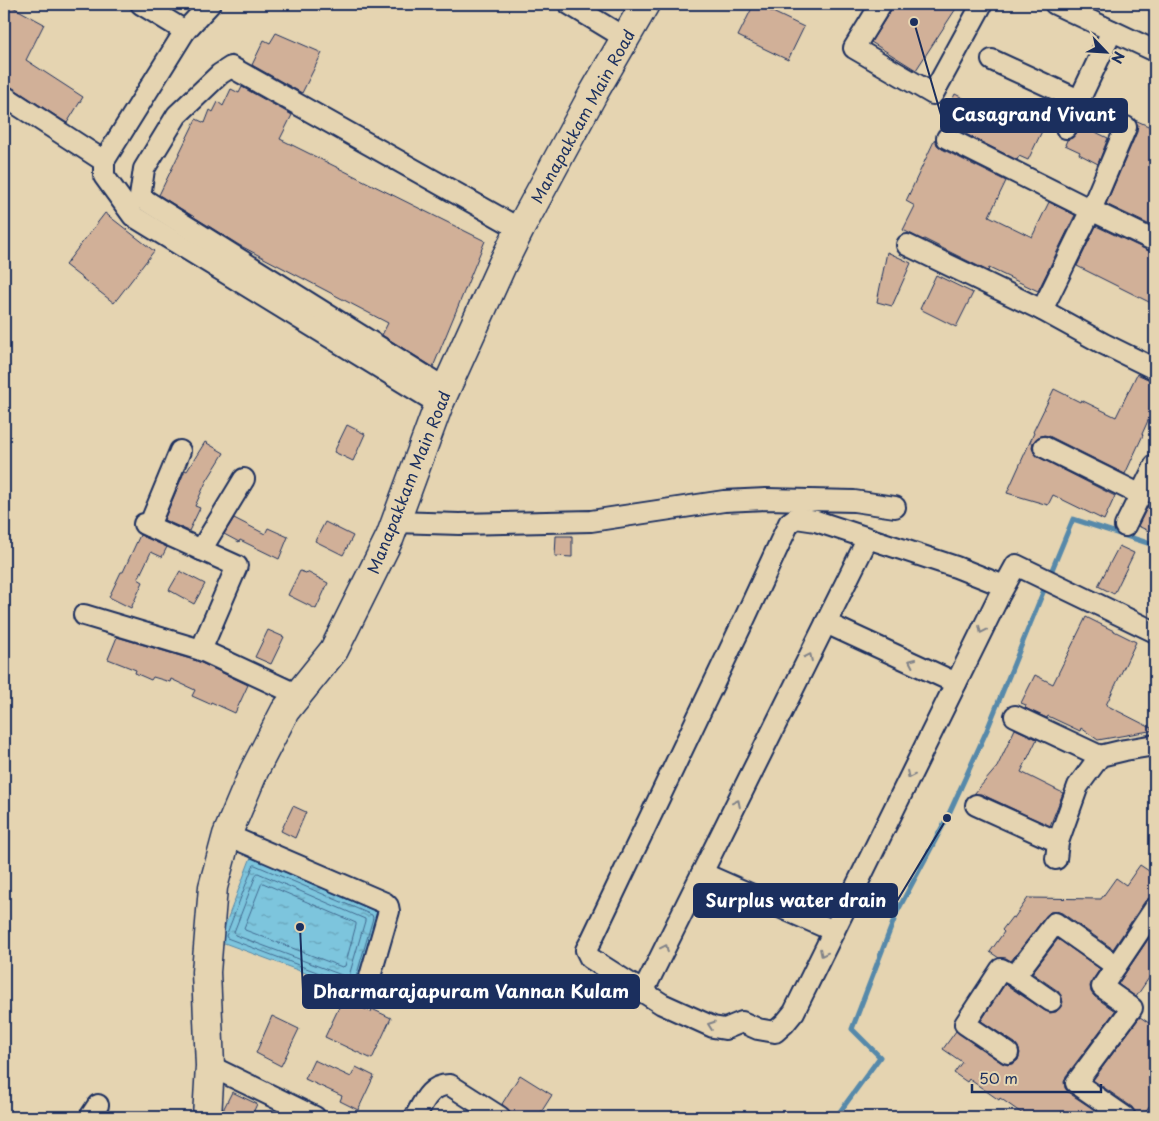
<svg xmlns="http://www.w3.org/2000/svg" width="1159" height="1121" font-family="'Playpen Sans',sans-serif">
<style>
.water{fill:url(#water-ripples);stroke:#5689aa}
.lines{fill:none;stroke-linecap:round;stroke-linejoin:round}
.shore{stroke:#426b91;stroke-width:1}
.stream{stroke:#5689aa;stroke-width:5}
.building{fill:#d1b098;stroke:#1b2f5e}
.minor-casing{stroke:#1b2f5e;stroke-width:24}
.secondary-casing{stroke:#1b2f5e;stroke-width:31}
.minor{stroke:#e5d4b1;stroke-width:20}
.secondary{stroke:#e5d4b1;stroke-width:28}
.oneway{stroke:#808288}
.labels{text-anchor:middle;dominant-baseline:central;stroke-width:4;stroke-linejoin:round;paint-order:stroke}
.street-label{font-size:16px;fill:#1b2f5e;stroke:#e5d4b1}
.leader{fill:none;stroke:#1b2f5e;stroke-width:2}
.callout-dot{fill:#1b2f5e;stroke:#e5d4b1;stroke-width:2}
.callout{fill:#1b2f5e;stroke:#1b2f5e;stroke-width:2}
.callout-label{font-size:18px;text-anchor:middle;font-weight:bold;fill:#fff}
</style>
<defs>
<pattern id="water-ripples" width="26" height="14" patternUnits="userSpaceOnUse" patternTransform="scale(1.25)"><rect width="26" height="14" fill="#7dc5dd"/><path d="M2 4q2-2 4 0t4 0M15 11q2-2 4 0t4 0" fill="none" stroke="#66a0b6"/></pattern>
</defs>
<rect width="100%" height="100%" fill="#e5d4b1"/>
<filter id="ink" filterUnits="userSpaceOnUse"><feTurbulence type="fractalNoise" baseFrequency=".02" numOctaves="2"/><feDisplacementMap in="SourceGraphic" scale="10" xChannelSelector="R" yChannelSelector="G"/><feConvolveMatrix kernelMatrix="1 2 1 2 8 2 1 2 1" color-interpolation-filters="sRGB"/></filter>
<g filter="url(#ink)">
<polygon class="water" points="251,857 379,913 357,992 219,941"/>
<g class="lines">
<g class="shore">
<polygon points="255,865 372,915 373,918 354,984 351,985 227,938 226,936 253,866"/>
<polygon points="258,873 365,919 365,921 349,976 347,977 235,935 234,932 256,875"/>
<polygon points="263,883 356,923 356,925 345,966 342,967 245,930 244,928 261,885"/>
</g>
<g class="stream">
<polyline points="1049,577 1073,519 1154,545 1155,543"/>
<polyline points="836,1117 880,1057 852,1029 897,912 947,818 987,730 1046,585"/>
</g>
</g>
<g class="building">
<polygon points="754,4 756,4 804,27 788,60 738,36"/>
<polygon points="893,4 959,4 916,70 871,42 891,10"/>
<polygon points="11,6 44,24 26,60 83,97 67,123 10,86 4,84 4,17"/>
<polygon points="276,33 322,53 302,93 252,65 264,40 270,43"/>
<polygon points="242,87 292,115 280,139 485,241 433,367 382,335 388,323 239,245 159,195 196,119 205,123 210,110 213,112 218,102 223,106 231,89 239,93"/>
<polygon points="955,94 999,116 1003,107 1025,118 1026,116 1045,125 1028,160 1019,156 1017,160 952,127 947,126 941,128 943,124 941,123"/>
<polygon points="1135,120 1155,129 1155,214 1150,225 1106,204 1137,132 1138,125"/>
<polygon points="1081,125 1108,138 1098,164 1079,154 1080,152 1065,145 1067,140 1072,138 1076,134"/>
<polygon points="935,139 937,145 942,149 1006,181 989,216 1032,237 1049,202 1075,215 1038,291 989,268 988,271 924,239 923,240 903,230 915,206 906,201"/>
<polygon points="105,213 154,251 114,303 65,265"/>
<polygon points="1096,226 1155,254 1155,305 1077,266"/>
<polygon points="887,252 911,263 892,306 877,302"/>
<polygon points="936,275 973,293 956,327 920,309"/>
<polygon points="1137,374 1150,380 1155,381 1155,405 1142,434 1143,435 1125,474 1049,436 1044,435 1038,437 1033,442 1032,447 1034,453 1038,457 1115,496 1104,520 1053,495 1048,505 1007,493 1034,433 1033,432 1054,389 1080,402 1081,400 1116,417"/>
<polygon points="347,425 365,434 353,461 334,452"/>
<polygon points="205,442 224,453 206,482 195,506 200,508 189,531 164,520 185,470 187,471"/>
<polygon points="1148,506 1155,509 1155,534 1138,526"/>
<polygon points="234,518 265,534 268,528 288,537 279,559 240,540 239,542 224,534"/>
<polygon points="325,522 353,536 343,555 315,541"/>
<polygon points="140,535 167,547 162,557 151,552 138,579 143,582 131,608 109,597 121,572 123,572"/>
<polygon points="556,536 572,536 572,557 555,556"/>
<polygon points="1119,546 1134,553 1114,594 1098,586"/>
<polygon points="180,571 205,584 194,604 169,590"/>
<polygon points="300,571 306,573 307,572 328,583 316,609 288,595"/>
<polygon points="1086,617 1136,642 1106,705 1155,730 1098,740 1081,728 1080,731 1048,716 1047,718 1025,708 1026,705 1021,703 1035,675 1053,684"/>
<polygon points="268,630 284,637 271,664 255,657"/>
<polygon points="117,637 197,661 248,685 235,713 211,702 210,704 192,696 195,690 171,679 170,682 153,677 151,680 135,673 136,670 108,659"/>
<polygon points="1015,729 1037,739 1021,772 1063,793 1050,826 981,794 974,794 997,767"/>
<polygon points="293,806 306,812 295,838 281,831"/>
<polygon points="1140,865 1155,875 1155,896 1149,898 1145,901 1113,949 1062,913 1056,911 1050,912 1046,916 1011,961 1006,958 999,958 990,952 1004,932 1002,930 1012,917 1014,918 1028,898 1101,899 1116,878 1126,885"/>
<polygon points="1155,929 1155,969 1136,997 1118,984"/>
<polygon points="1058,939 1100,969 1092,981 1090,986 1091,992 1095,997 1115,1011 1066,1076 1064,1082 1065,1088 1069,1093 1105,1117 1027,1117 1000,1098 999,1100 969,1079 967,1082 954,1073 962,1062 943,1049 956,1031 1002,1063 1008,1065 1014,1063 1018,1060 1020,1053 1018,1047 1015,1043 981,1021 1005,984 1045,1011 1050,1013 1056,1012 1060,1008 1063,1002 1061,996 1058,991 1032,973"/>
<polygon points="343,999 371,1012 372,1009 391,1018 372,1059 325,1037"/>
<polygon points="272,1016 299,1029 281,1066 256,1053"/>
<polygon points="1140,1017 1155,1027 1155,1099 1142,1117 1137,1117 1135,1112 1132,1107 1093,1080"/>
<polygon points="314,1060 351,1077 356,1067 374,1076 358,1110 340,1101 342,1096 305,1079"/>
<polygon points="520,1075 552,1095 538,1117 512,1117 510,1111 502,1104"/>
<polygon points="232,1092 257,1104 251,1117 223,1117 224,1108"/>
</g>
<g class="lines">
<g class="minor-casing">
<g id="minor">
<polyline points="141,4 185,31"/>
<polyline points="210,4 185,31 104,161 104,176 133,216 439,404"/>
<polyline points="569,4 625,38"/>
<polyline points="881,4 854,48 933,94 982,4"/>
<polyline points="1055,4 1155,51"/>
<polyline points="992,60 1079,100"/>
<polyline points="4,96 104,161"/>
<polyline points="1066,128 1112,31"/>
<polyline points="947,138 1091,210 1126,127"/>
<polyline points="1155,241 1091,210 1042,310 1104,344 1155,369"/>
<polyline points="907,245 1042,310"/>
<polyline points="446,389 140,197 144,169 177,115 220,74 231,67 520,229"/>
<polyline points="1044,447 1141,495"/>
<polyline points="395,522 459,524 591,521 724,501 766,499 854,501 895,507"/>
<polyline points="144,524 237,566 201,650"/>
<polyline points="149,526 180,451"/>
<polyline points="1125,526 1155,465"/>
<polyline points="201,550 244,479"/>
<polyline points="1004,586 956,567 816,521 796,518 789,523 744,620 591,941 586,950 590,958 662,1004 713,1027 725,1029 742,1022 758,1029 775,1032 785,1023 794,1012 999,596 1016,565 1155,632"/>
<polyline points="84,615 201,650 298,695"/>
<polyline points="826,623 956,683"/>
<polyline points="1015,716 1100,756"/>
<polyline points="976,805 1058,842"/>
<polyline points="227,835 385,903 388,906 389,911 365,994"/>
<polyline points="1056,859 1058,842 1078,786 1100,756 1125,750 1155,745"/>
<polyline points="702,873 834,931"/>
<polyline points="643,992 868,538"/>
<polyline points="1051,1001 1015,976 1055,923 1116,966"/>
<polyline points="1008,1053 965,1024 1001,969 1015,976"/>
<polyline points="210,1066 315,1117"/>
<polyline points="90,1117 98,1105"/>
<path d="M415 1117C423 1103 430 1084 450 1085L500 1117"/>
<polyline points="1125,1117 1076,1083 1132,1008 1102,987 1155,908"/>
</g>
</g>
<g class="secondary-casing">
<polyline id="secondary" points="207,1117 210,1066 206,972 213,887 227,835 254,771 285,711 334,650 390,537 439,404 502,265 520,229 593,94 645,4"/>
</g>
<use href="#minor" class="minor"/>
<use href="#secondary" class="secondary"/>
</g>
<defs><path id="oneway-chevron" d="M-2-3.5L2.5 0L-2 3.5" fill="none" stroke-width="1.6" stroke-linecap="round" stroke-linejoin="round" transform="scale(1.25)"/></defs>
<g class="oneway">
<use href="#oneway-chevron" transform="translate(982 630) rotate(116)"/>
<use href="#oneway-chevron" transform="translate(809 657) rotate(-64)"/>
<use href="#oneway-chevron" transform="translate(912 662) rotate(-155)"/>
<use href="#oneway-chevron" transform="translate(910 775) rotate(116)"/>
<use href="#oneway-chevron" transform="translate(737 803) rotate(-64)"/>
<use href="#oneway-chevron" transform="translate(665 948) rotate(-64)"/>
<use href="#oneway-chevron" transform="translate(823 953) rotate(116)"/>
<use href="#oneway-chevron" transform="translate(711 1025) rotate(-160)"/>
</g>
</g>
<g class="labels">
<g class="street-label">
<text transform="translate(582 116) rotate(-61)">Manapakkam Main Road</text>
<text transform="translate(408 482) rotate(-68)">Manapakkam Main Road</text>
</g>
</g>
<path class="leader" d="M914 22L941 115M947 818L897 901M300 927L303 991"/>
<g class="callout-dot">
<circle cx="914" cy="22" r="5"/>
<circle cx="947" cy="818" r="5"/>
<circle cx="300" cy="927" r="5"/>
</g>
<g class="callout">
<rect x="941" y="99" width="186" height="33" rx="5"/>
<rect x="694" y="884" width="203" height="33" rx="5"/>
<rect x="303" y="975" width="336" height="33" rx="5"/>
</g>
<g class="callout-label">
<text x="1034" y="121">Casagrand Vivant</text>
<text x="796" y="907">Surplus water drain</text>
<text x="471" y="998">Dharmarajapuram Vannan Kulam</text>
</g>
<rect width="1159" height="1121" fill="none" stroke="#e5d4b1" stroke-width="20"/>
<rect x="10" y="10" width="1139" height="1101" fill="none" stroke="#1b2f5e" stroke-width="2" filter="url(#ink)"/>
<g transform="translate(1106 52) rotate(115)" stroke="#e5d4b1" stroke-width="4" paint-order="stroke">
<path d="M0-4L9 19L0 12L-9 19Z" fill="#1b2f5e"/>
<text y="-8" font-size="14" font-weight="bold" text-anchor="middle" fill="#1b2f5e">N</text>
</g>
<path d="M972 1084v8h129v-8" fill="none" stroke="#1b2f5e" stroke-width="2.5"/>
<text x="979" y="1084" font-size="15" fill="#1b2f5e" stroke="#e5d4b1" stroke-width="4" paint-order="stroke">50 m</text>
</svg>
